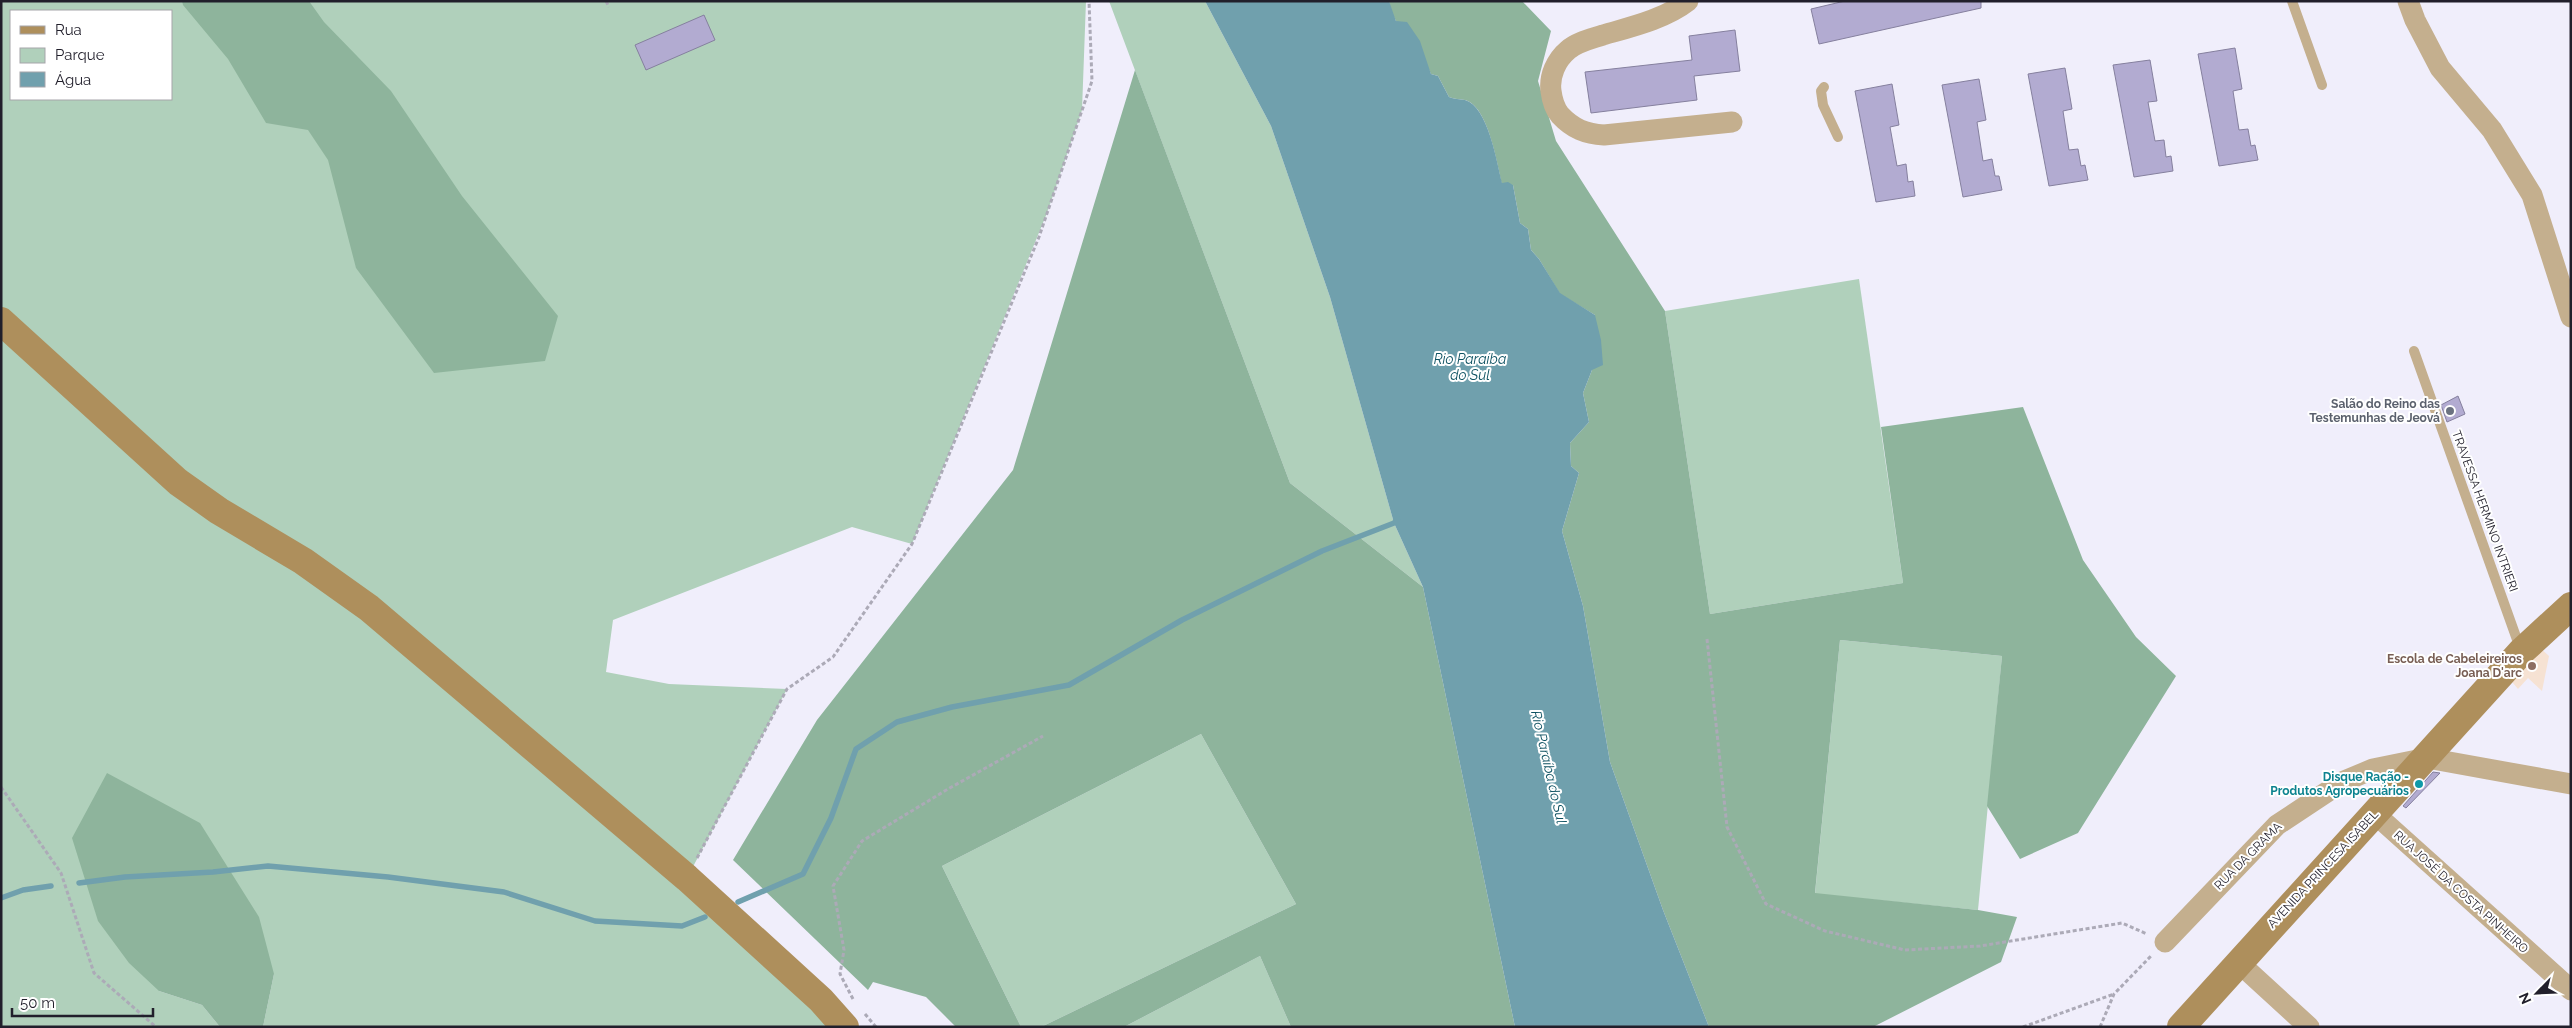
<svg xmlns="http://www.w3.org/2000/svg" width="2572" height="1028" font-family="Raleway,sans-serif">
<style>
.education{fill:#f6e2d3}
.green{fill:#b0d0bb;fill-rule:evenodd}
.forest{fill:#8eb49c}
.water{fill:#70a0ad}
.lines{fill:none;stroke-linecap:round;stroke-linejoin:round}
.stream{stroke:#70a0ad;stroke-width:5.5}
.building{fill:#b2abd1;stroke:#85809e}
.path{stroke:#acaab7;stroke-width:3;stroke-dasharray:4 2.5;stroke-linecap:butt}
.lane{stroke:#c4af8e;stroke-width:10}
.street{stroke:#c4af8e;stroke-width:21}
.secondary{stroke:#ae8f5c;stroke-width:28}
.worship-dot{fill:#6b7280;stroke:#fff;stroke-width:2}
.education-dot{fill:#8d6e63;stroke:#fff;stroke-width:2}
.culture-dot{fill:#0f9aa8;stroke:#fff;stroke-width:2}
.labels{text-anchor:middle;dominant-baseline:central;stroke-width:4;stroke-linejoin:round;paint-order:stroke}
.worship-label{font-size:12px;font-weight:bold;fill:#5b616d;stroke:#fff;text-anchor:end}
.street-label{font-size:12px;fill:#211f2b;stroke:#fff}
.education-label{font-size:12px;font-weight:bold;fill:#785e54;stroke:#fff;text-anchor:end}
.culture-label{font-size:12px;font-weight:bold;fill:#0d838f;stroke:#fff;text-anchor:end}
.water-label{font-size:14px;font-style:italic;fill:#0e5262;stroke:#fff}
</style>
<rect width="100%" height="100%" fill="#f0eefb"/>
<polygon class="education" points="2537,645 2549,656 2542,691 2528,678 2518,689 2507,676"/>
<g class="green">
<path d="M1 1H1086L1082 110 1047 213 912 544 852 527 613 620 606 672 669 684 787 689 687 878 845 1027H263L274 974 159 991 202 1005 220 1027H1ZM11 11H171V99H11Z"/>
<polygon points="1109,1 1205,1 1271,126 1330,297 1394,523 1423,587 1290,483"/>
<polygon points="1859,279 1903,583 1710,614 1665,311"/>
<polygon points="1840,640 2002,656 1978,910 1815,894"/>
<polygon points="1201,734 1296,904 1041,1027 1021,1027 942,866"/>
<polygon points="1260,956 1291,1027 1124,1027"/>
</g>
<g class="forest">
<polygon points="182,1 309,1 324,22 391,91 462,196 558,316 545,361 434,373 356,268 328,160 308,130 266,123 228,59 183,5"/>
<path d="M1389 1H1522L1551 31 1538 81 1556 141 1665 311 1710 614 1903 583 1881 427 2023 407 2083 560 2136 637 2176 676 2078 833 2020 859 1987 806 2002 656 1840 640 1815 893 1978 910 2017 917 2001 962 1873 1027H1709L1663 910 1610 762 1583 606 1562 531 1579 473 1571 466 1570 443 1589 422 1583 393 1592 370 1595 315 1560 294 1539 259 1531 250 1528 229 1520 223 1513 185 1502 184C1497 163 1488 106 1465 100 1460 99 1454 99 1449 97L1438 76 1431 74C1422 51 1390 23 1389 1Z"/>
<polygon points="1135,70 1290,483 1423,587 1515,1027 1291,1027 1260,956 1124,1027 1041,1027 1296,904 1201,734 942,866 1021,1027 956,1027 926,997 873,982 868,990 733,860 817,720 1013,470"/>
<polygon points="107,773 200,823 259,917 274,974 263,1027 220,1027 202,1005 159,991 129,963 98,921 72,838"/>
</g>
<path class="water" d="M1205 1H1389L1396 21 1407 22 1420 41 1431 74 1438 76 1449 97C1454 99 1460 99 1465 100 1488 106 1497 163 1502 183L1508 182 1513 185 1520 223 1528 229 1531 250 1539 259 1560 293 1595 315 1601 340 1603 365 1592 370 1583 393 1589 422 1570 443 1571 466 1579 473 1562 531 1583 606 1610 762 1663 910 1709 1027H1515L1423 587 1394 523 1330 297 1271 126Z"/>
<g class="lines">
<g class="stream">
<polyline points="79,883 125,877 213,872 268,866 388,877 504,892 595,921 682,926 705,917"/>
<polyline points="1,898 23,890 51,886"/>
<polyline points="738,902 803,874 831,818 856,749 897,722 952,707 1069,685 1182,620 1322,551 1394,523 1398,519"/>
</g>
</g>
<g class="building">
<polygon points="1845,1 1981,1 1981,8 1819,44 1811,9"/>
<polygon points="704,15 715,40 646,70 635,45"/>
<polygon points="1735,30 1740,71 1694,76 1697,100 1591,113 1585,72 1692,60 1689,36"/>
<polygon points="2235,48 2242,89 2233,91 2239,130 2248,129 2251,146 2255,145 2258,160 2219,166 2198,54"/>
<polygon points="2150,60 2157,101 2148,102 2155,141 2164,140 2166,157 2171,156 2173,171 2134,177 2113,65"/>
<polygon points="2065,68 2072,109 2063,111 2069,150 2078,149 2081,166 2085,165 2088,180 2049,186 2028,74"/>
<polygon points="1979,79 1986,120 1977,122 1983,161 1992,159 1995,176 1999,176 2002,190 1963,197 1942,85"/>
<polygon points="1892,84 1899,125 1890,127 1897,166 1906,164 1908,182 1913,181 1915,196 1876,202 1855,91"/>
<polygon points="2458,396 2465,414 2447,422 2441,405"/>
<polygon points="2433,772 2440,773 2406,808 2403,806"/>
</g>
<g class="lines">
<g class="path">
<polyline points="606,1 609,7"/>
<polyline points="1707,639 1727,827 1766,904 1825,931 1905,950 1980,946 2122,923 2147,934"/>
<polyline points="1,787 61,873 94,973 156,1027"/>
<polyline points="697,858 787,689 833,657 912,544 1039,237 1092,81 1089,1"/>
<polyline points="853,999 840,974 844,950 833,886 862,841 948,789 1043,736"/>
<polyline points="865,1014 876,1027"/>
<polyline points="2023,1027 2114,994"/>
<polyline points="2100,1027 2114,994 2151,956"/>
</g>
<g class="lane">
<polyline points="2292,1 2322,85"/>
<polyline points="1824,87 1821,91 1823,105 1838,137"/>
<polyline points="2414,351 2520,648"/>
</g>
<g class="street">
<path d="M1688 1C1665 19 1631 27 1603 35 1591 39 1577 42 1568 50 1556 60 1549 76 1551 91 1552 99 1555 109 1560 115 1573 129 1586 134 1604 135L1732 122"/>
<polyline points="2408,1 2415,20 2440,68 2492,130 2532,195 2571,317"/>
<polyline points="2374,813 2571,990"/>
<polyline points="2165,942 2277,825 2342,782 2373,769 2427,758 2571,784"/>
<polyline points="2238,962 2309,1027"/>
</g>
<g class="secondary">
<polyline points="1,321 178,482 219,511 303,561 369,608 687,878 821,1000 845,1027"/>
<polyline points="2181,1027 2522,651 2571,606"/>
</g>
</g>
<circle class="worship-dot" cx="2450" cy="411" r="5"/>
<circle class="education-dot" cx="2532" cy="666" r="5"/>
<circle class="culture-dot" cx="2419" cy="784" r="5"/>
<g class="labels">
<g class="worship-label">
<text x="2440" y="404">Salão do Reino das<tspan x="2440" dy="14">Testemunhas de Jeová</tspan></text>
</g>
<g class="street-label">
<text transform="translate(2485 511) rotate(70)">TRAVESSA HERMINO INTRIERI</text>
<text transform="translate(2248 856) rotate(-45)">RUA DA GRAMA</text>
<text transform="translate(2323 869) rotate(-47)">AVENIDA PRINCESA ISABEL</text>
<text transform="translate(2461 892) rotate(42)">RUA JOSÉ DA COSTA PINHEIRO</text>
</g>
<g class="education-label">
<text x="2522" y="659">Escola de Cabeleireiros<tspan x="2522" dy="14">Joana D'arc</tspan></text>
</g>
<g class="culture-label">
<text x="2409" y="777">Disque Ração -<tspan x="2409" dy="14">Produtos Agropecuários</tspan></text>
</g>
<g class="water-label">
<text x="1470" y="359">Rio Paraíba<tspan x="1470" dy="16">do Sul</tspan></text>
<text transform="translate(1549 767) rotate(77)">Rio Paraíba do Sul</text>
</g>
</g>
<rect width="2572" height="1028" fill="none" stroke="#211f2b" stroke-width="5"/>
<rect x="10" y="10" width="162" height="90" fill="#ffffff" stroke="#a6a5aa"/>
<rect x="20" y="26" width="25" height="8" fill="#ae8f5c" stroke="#a6a5aa"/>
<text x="55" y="35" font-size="15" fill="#211f2b">Rua</text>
<rect x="20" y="48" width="25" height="15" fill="#b0d0bb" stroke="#a6a5aa"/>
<text x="55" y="60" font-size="15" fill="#211f2b">Parque</text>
<rect x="20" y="72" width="25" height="15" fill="#70a0ad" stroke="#a6a5aa"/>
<text x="55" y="85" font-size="15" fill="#211f2b">Água</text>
<g transform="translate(2537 993) rotate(246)" stroke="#ffffff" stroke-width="4" paint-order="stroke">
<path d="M0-4L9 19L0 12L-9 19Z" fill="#211f2b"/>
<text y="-8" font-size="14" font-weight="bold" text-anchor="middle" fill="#211f2b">N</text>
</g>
<path d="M12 1008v8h141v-8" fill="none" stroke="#211f2b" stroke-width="2.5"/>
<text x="20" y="1008" font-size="15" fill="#211f2b" stroke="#ffffff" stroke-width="4" paint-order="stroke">50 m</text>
</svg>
